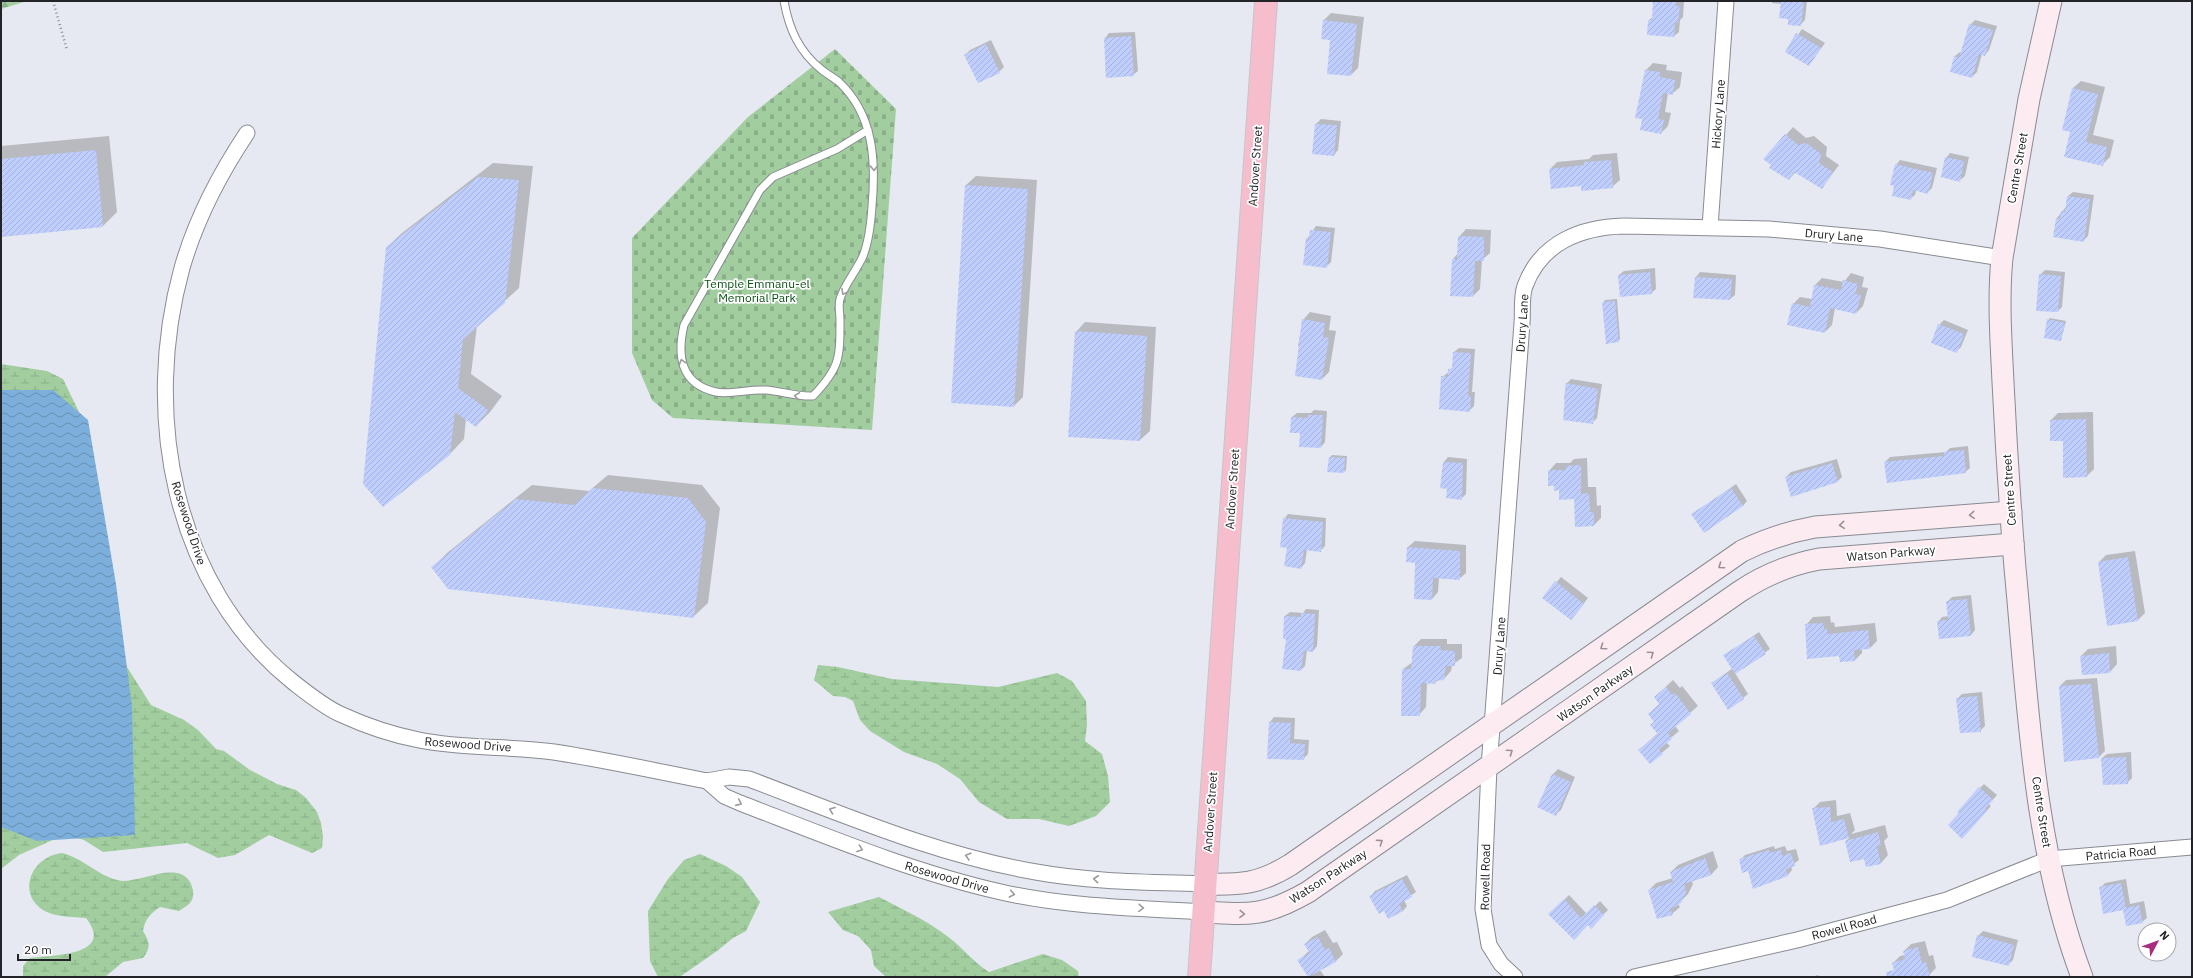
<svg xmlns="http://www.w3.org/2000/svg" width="2193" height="978" font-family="'IBM Plex Sans',sans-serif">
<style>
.forest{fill:url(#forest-firs)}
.wetland{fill:url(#wetland-marsh)}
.cemetery{fill:url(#cemetery-stones)}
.water{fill:url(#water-waves)}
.shadow{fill:#0003}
.building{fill:url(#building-hatch)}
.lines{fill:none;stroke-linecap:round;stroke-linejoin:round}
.lane-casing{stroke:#888b92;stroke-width:9}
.street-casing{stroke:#888b92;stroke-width:17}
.secondary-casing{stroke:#888b92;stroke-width:23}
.highway-casing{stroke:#c6c6c7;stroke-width:24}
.path{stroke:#898b90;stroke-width:2.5;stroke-dasharray:1 3;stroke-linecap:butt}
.lane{stroke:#fff;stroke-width:7}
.street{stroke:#fff;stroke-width:15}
.secondary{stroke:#fcebf0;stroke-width:21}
.highway{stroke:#f6bdcd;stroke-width:22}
.oneway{stroke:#9c9c9e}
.oneway2{stroke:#9a9196}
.labels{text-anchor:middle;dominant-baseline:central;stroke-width:3.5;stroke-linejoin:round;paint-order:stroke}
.street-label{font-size:12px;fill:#232427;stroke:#fff}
.park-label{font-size:12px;fill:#0b5113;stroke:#fff}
</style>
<defs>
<pattern id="forest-firs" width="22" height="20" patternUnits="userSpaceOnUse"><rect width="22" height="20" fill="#a1cd9f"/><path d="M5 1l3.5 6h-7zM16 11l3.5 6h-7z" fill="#8ab089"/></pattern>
<pattern id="wetland-marsh" width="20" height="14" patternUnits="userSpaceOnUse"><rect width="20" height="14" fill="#a1cd9f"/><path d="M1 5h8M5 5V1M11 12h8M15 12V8" fill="none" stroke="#8ab089"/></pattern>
<pattern id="cemetery-stones" width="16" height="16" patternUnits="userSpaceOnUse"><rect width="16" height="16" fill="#a1cd9f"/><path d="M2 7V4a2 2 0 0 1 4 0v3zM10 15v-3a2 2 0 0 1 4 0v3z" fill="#8ab089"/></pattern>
<pattern id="water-waves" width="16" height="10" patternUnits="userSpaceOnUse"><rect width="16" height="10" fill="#7dafdc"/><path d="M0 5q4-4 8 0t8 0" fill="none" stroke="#668eb2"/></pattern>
<pattern id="building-hatch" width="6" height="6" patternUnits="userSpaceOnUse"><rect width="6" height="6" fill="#bfcefd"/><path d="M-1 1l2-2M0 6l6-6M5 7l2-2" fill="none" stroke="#a4b1d9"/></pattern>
</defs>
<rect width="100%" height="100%" fill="#e6e9f1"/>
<polygon class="forest" points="1,1 27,1 1,9"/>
<g class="wetland">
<polygon points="1,364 47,371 63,379 80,414 120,656 151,705 184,720 198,730 216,749 224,751 250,770 277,784 296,790 306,798 317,812 321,823 323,837 322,848 312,853 269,835 235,855 218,858 187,843 103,852 84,840 70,836 55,839 19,855 1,869"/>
<polygon points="818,665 838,667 892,679 998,687 1057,673 1072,681 1086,701 1087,725 1085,741 1102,754 1108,776 1110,802 1096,816 1069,826 1039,819 1007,819 979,802 960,779 937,764 904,752 870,731 860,720 853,701 845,697 833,696 814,680"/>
<path d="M62 853C83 858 97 875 117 880 136 886 176 859 190 882 192 886 194 891 193 896 192 904 185 907 179 911L160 907C150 914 145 919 143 931 150 942 151 948 143 958L123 962 105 977H23V966L30 958C52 955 116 956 86 918 74 917 58 917 47 912 16 897 29 857 62 853Z"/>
<polygon points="700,854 726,866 742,877 760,902 746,931 733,938 717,951 681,976 658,977 650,961 648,911 668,879 684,860"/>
<path d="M879 897C902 909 926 920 947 936 962 947 973 962 989 972L1043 954 1062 960 1078 971 1079 977H886L874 966 871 950 858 936 843 930 828 912Z"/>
</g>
<polygon class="cemetery" points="835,49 896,109 872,430 673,418 652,400 632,353 632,238 748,117"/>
<polygon class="water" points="1,390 53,390 88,420 116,584 132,706 135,835 37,841 1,827"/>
<g class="shadow">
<polygon points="1654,1 1684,1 1683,17 1680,20 1679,32 1674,36 1649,20 1653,17"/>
<polygon points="1772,1 1807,1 1805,20 1800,25 1789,18 1782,4 1772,3"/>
<polygon points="1331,13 1364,17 1358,68 1351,75 1324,20"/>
<polygon points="1975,20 1997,26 1989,50 1985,55 1982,54 1977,72 1972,77 1951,71 1955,56 1960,52 1962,52 1970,25"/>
<polygon points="1802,29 1825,43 1809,65 1786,52"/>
<polygon points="1135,32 1138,71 1133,75 1106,77 1105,38 1109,33"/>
<polygon points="991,40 1004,67 999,72 965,55 970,50"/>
<polygon points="1653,63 1667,65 1666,70 1682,72 1680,87 1672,94 1668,93 1665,112 1671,113 1668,126 1661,133 1643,118 1646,70"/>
<polygon points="2081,81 2105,87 2093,135 2114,140 2110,157 2102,165 2072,131 2073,88"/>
<polygon points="1321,119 1341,121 1338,150 1334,155 1313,153 1316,124"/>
<polygon points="1793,127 1806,138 1814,136 1827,147 1826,156 1839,165 1822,188 1796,172 1789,179 1765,159"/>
<polygon points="109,136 117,212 103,226 1,236 1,146"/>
<polygon points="1617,153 1620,180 1612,187 1582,185 1550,169 1557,162 1589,159 1593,155"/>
<polygon points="1950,153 1969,157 1965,176 1960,180 1946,158"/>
<polygon points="1900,160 1937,168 1932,188 1928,192 1916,190 1915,195 1910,199 1895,185 1896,165"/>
<polygon points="493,163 533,166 519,288 477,326 471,374 502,396 490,412 476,426 466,419 464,439 450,454 387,247 402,233"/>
<polygon points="976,176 1037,180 1023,397 1014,406 966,185"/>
<polygon points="2073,192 2094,195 2088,236 2083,241 2056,219 2066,207 2068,196"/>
<polygon points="1316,226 1335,228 1331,262 1327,266 1307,239"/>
<polygon points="1466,229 1491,230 1490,253 1482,260 1480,289 1473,296 1453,259 1458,253 1459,237"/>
<polygon points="1655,268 1656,289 1651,293 1619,275 1624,271"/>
<polygon points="2045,270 2065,272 2062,307 2058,311 2040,275"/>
<polygon points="1700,272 1736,275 1735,295 1730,299 1696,277"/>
<polygon points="1851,273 1864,277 1862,287 1868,288 1863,306 1856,313 1835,308 1832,325 1825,332 1793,304 1800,297 1812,299 1815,285 1822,278 1844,282"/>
<polygon points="1617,299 1620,339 1618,341 1603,303 1605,300"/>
<polygon points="1310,312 1331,316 1329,330 1336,331 1329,372 1322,379 1301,347 1298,346 1303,320"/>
<polygon points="2050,318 2066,321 2061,340 2048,320"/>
<polygon points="1944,320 1968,330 1961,347 1956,352 1939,325"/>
<polygon points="1085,322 1156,327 1150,431 1140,440 1076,332"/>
<polygon points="1459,348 1475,349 1472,392 1475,392 1474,406 1469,411 1442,377 1449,372 1453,366 1454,352"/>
<polygon points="1571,379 1602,384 1597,418 1592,423 1564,399 1566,384"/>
<polygon points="1314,410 1327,411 1325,442 1321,447 1301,432 1292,417 1297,413 1311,413"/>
<polygon points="2093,412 2094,469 2087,476 2051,420 2058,413"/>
<polygon points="1968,446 1970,468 1965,472 1885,462 1890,457 1946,452 1950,448"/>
<polygon points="1332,455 1347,456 1346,470 1344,472 1328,471 1330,457"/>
<polygon points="1448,457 1467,459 1466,494 1461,499 1448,488 1441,487 1444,462"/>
<polygon points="1587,458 1588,487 1596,487 1597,506 1601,505 1601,518 1594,525 1575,498 1555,485 1549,471 1556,463 1570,463 1574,459"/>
<polygon points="1837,459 1842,477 1837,482 1786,477 1791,472"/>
<polygon points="608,475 702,485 720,508 708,603 693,617 433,567 447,553 532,485 589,491"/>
<polygon points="1736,484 1747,501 1743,506 1693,514"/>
<polygon points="1288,514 1326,518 1325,546 1320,551 1307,549 1305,563 1301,568 1288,547 1284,519"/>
<polygon points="1415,541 1466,545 1466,573 1459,579 1439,578 1438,592 1432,599 1408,547"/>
<polygon points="2135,551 2145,613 2138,620 2108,625 2099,562 2106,555"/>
<polygon points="1561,577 1588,598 1575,615 1543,598"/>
<polygon points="1971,595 1975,630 1971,635 1938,622 1942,617 1949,616 1947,602 1952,597"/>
<polygon points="1306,609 1319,610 1317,646 1313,651 1307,650 1305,666 1301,670 1287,638 1284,638 1285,616 1290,612 1303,613"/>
<polygon points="1830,616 1831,623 1834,622 1835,627 1875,623 1877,641 1870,648 1862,649 1862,653 1855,660 1840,655 1806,625 1813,617"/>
<polygon points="1759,632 1770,649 1735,673 1748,694 1743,698 1712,683 1733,668 1725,655"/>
<polygon points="1421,639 1447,639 1447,644 1462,644 1462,658 1452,665 1451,671 1444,679 1439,679 1435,683 1427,683 1426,707 1419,715 1403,669 1413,662 1414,646"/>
<polygon points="2116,646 2117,664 2110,672 2081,656 2088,649"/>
<polygon points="2097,678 2105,751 2099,757 2060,686 2066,680"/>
<polygon points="1673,680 1680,688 1682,686 1698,706 1675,726 1679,731 1666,742 1670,746 1650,763 1639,750 1658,733 1655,721 1649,714 1660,704 1655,697"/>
<polygon points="1982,692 1985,726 1980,731 1958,698 1962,694"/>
<polygon points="1274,717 1295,718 1294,739 1309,740 1308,754 1303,759 1270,722"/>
<polygon points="2131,752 2132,778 2127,783 2102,758 2107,754"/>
<polygon points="1558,769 1575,777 1561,810 1556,814 1539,807 1553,774"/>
<polygon points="1984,784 1997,795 1989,804 1991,806 1967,833 1980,788"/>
<polygon points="1836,800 1837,816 1850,813 1855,830 1851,834 1885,825 1888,837 1884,841 1888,855 1881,863 1867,866 1865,857 1846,841 1850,837 1821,844 1813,809 1820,802"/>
<polygon points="1774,846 1775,849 1785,846 1787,851 1796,849 1799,860 1791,866 1792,870 1788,875 1740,860 1745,855"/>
<polygon points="1713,851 1718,867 1711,875 1692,881 1693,884 1688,894 1678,904 1680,907 1672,914 1649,890 1656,883 1673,878 1671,872 1678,865"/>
<polygon points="1407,875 1416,892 1404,900 1407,906 1403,911 1389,918 1384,910 1371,896 1375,891"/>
<polygon points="2126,879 2130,904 2144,901 2147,918 2142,922 2100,888 2105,883"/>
<polygon points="1569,895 1587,914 1600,901 1608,910 1591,927 1588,924 1550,914"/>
<polygon points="1325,930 1333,943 1337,942 1343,954 1336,961 1320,970 1325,977 1307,977 1308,976 1299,960 1309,951 1305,944 1312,937"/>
<polygon points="1983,931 2018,940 2013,960 2008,965 1978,936"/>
<polygon points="1925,941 1929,956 1933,955 1936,968 1929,975 1920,977 1891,977 1895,970 1893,963 1900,956 1905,955 1904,951 1911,944"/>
<polygon points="1818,975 1819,977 1811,977"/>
</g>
<g class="building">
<polygon points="1653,1 1676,1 1676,6 1680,6 1678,23 1675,22 1674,37 1647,35 1648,20 1652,20"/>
<polygon points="1781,1 1804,1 1801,26 1788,25 1788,19 1779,18"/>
<polygon points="1323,20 1357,24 1351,76 1327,74 1330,40 1321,39"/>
<polygon points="1969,24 1993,30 1985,56 1979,54 1972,78 1950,72 1954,56 1959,58"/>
<polygon points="1796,33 1821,48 1809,66 1785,52"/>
<polygon points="1131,36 1134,76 1106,78 1104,38"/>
<polygon points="986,44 1000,73 978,83 964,55"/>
<polygon points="1645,70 1660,72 1660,77 1675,80 1673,95 1663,93 1658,119 1664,120 1661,134 1640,130 1642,119 1635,118"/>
<polygon points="2072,88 2098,94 2086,142 2107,147 2103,166 2064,157 2070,132 2062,130"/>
<polygon points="1315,124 1337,125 1334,156 1312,154"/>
<polygon points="1785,134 1798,145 1806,143 1821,154 1819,163 1833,172 1822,189 1794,172 1789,180 1769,168 1771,165 1763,159"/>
<polygon points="96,150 103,227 1,237 1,159"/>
<polygon points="1945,157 1964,161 1960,182 1941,177"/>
<polygon points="1611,160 1613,188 1581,191 1581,186 1551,189 1549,169 1584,165 1584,162"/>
<polygon points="1895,164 1933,173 1928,194 1913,190 1911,200 1892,196 1894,186 1890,185"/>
<polygon points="478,177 519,180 505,303 463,339 458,388 488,410 476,427 455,412 450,455 383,507 363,484 386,247"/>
<polygon points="965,185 1028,189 1014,407 951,403"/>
<polygon points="2067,196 2090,199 2084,242 2053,237 2056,218 2060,219 2061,211 2065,212"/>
<polygon points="1310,230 1331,232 1327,268 1303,265 1306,238 1309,239"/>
<polygon points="1458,236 1484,237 1484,261 1475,261 1473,297 1450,296 1452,259 1457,259"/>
<polygon points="1650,272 1652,294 1620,297 1618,275"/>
<polygon points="2039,274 2061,276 2058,312 2036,311"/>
<polygon points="1695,277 1732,279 1730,300 1693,298"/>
<polygon points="1843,280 1858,284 1855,294 1861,295 1856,314 1830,308 1825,333 1787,325 1792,303 1810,307 1814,285 1841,290"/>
<polygon points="1615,301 1619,342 1606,344 1602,302"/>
<polygon points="1302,319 1325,323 1323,337 1329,338 1322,380 1295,376"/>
<polygon points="2047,319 2065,323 2061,341 2044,338"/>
<polygon points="1938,324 1964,334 1957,353 1931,343"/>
<polygon points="1075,331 1147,336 1140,441 1068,437"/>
<polygon points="1453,352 1471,353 1468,396 1471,397 1470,412 1439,409 1441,376 1448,377 1448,369 1452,369"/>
<polygon points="1566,383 1598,389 1593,424 1563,420"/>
<polygon points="1308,415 1323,415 1321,448 1299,447 1300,433 1290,433 1291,417 1308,418"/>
<polygon points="2086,419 2087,477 2063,478 2063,441 2050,441 2050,420"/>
<polygon points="1964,450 1966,473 1887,483 1884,462 1944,456 1944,452"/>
<polygon points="1329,457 1345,458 1344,473 1327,472"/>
<polygon points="1443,462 1463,463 1462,500 1446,498 1447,489 1440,488"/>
<polygon points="1832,463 1838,482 1791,497 1785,477"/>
<polygon points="1581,465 1581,494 1589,493 1590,512 1594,512 1594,526 1575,527 1574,499 1559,500 1559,490 1554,491 1554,486 1548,486 1548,470 1566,470 1566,466"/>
<polygon points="593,488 688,498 706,522 694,618 448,589 431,567 516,499 574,505"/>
<polygon points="1731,488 1743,506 1704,533 1691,514"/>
<polygon points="1283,518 1323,522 1321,552 1304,550 1301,569 1284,566 1287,548 1280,547"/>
<polygon points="1407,547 1460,551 1460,580 1433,578 1432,600 1414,599 1415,563 1406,562"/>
<polygon points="2128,557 2138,621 2107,626 2098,562"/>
<polygon points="1555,581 1584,604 1571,620 1542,598"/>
<polygon points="1967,599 1971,636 1939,639 1937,621 1948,620 1946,601"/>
<polygon points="1301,613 1315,614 1313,652 1304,651 1301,671 1282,669 1286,639 1283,639 1284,616 1301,617"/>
<polygon points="1823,623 1824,629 1827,629 1828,634 1868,630 1870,649 1854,650 1855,661 1840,662 1839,656 1807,659 1805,624"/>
<polygon points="1754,636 1766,654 1735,674 1723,655"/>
<polygon points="1413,646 1441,646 1440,650 1455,651 1455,666 1446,666 1444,680 1435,681 1435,684 1421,683 1420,716 1401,716 1402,669 1411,669"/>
<polygon points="2109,653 2110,673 2082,675 2080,656"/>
<polygon points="1727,673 1744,699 1728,710 1711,683"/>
<polygon points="2091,684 2099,758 2064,762 2059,686"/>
<polygon points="1666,687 1672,695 1675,693 1691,714 1668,733 1672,739 1659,749 1663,754 1650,764 1638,750 1658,734 1650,725 1654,722 1648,714 1659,704 1654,697"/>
<polygon points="1977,696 1981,732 1960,733 1956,698"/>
<polygon points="1269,722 1291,723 1290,743 1305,744 1304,760 1267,759"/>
<polygon points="2126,757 2128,784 2103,785 2101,758"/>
<polygon points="1552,774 1571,782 1556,816 1537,807"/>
<polygon points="1979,787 1993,800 1985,809 1987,811 1962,839 1948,825 1959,813 1957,812"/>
<polygon points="1830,807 1831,822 1844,819 1849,838 1820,846 1812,808"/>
<polygon points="1878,832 1881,845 1877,847 1881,864 1866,867 1864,859 1850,862 1845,841"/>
<polygon points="1769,850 1770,853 1781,850 1782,856 1791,853 1795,866 1786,869 1788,876 1753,889 1748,871 1742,873 1739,859"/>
<polygon points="1705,858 1711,875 1684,884 1686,892 1681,903 1670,910 1673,915 1657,919 1648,890 1673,882 1670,872"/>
<polygon points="1402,879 1412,897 1399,904 1403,911 1388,919 1384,911 1379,914 1369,896"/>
<polygon points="2121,883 2126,908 2139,905 2143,923 2126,926 2123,910 2103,914 2099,887"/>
<polygon points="1564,899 1581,918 1594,905 1604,915 1591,929 1588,925 1574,940 1548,914"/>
<polygon points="1977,935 2014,945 2009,966 1972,957"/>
<polygon points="1318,937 1325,950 1329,948 1336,962 1308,977 1297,960 1310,953 1304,944"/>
<polygon points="1918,947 1922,963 1926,962 1930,977 1887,977 1886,972 1894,970 1892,963 1905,959 1903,951"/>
</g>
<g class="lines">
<g class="lane-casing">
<path id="lane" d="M784 1C789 29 799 52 822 70 827 74 834 78 839 82 874 115 876 161 872 206 871 222 869 241 863 256 857 270 844 285 840 299 838 305 840 313 840 320 840 358 840 368 813 396 796 397 782 391 765 390 750 389 729 395 716 392 680 384 677 355 684 325L760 190 773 177 837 149 868 130"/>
</g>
<g class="street-casing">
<g id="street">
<path d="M247 133C219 175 196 219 182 268 142 412 172 585 293 682 307 693 323 706 340 714 364 725 393 735 419 740 463 749 509 746 554 752 605 760 656 771 707 781L729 777 749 779C842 814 937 855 1036 872 1091 882 1149 882 1205 884"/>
<polyline points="1710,227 1726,1"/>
<path d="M707 781 724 796 740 803C826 836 912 872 1001 892 1067 907 1136 908 1203 912"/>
<path d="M1515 977 1501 964 1489 945 1483 909 1489 767 1522 323C1523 312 1521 296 1525 286 1541 242 1582 227 1624 226L1769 229 1880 239 2002 258"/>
<polyline points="1634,977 1797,940 1947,900 2049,859 2192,847"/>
</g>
</g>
<g class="secondary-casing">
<g id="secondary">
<path d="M2051 1 2029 99 2002 258C1998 299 2001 341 2003 382 2006 444 2010 506 2015 568 2028 705 2033 847 2082 977"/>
<path d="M1205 884C1241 885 1259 884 1290 865L1742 551C1766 539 1788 532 1815 527L2011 512"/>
<path d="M1203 912C1251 915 1266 916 1308 892L1739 592C1764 575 1788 565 1819 559L2013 544"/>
</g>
</g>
<g class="highway-casing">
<polyline id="highway" points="1199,977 1266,1"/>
</g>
<g class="path">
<polyline points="53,1 67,50"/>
<polyline points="1,2 2,1"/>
</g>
<use href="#lane" class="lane"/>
<use href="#street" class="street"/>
<use href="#secondary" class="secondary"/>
<use href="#highway" class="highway"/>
</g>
<defs><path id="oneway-chevron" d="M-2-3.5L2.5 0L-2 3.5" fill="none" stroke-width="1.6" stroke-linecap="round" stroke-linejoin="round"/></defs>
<g class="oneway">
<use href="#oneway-chevron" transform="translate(874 168) rotate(88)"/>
<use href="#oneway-chevron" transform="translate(844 292) rotate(120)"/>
<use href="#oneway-chevron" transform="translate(682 362) rotate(-106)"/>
<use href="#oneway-chevron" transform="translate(797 396) rotate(-172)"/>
<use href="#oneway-chevron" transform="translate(739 803) rotate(24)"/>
<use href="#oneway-chevron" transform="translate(832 810) rotate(-159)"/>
<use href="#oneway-chevron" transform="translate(860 849) rotate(20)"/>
<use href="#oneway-chevron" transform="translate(968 856) rotate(-164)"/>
<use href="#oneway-chevron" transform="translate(1096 879) rotate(-174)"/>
<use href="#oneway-chevron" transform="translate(1012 894) rotate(11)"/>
<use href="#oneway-chevron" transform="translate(1141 908) rotate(4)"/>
</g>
<g class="oneway2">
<use href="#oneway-chevron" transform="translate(1972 515) rotate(175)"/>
<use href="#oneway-chevron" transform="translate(1842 525) rotate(175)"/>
<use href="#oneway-chevron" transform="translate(1721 566) rotate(145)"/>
<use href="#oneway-chevron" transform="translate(1603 647) rotate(145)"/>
<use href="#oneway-chevron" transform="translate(1651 654) rotate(-35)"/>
<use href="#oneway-chevron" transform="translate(1510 752) rotate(-35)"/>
<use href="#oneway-chevron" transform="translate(1380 842) rotate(-34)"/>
<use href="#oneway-chevron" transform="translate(1242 914) rotate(2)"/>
</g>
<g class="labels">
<g class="street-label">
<text transform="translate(1718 114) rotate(-86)">Hickory Lane</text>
<text transform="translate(1255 166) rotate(-86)">Andover Street</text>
<text transform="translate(2017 168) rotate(-80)">Centre Street</text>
<text transform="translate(1834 235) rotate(5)">Drury Lane</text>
<text transform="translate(1522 323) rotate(-86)">Drury Lane</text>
<text transform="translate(1232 489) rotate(-86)">Andover Street</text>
<text transform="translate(2009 490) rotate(-94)">Centre Street</text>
<text transform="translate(189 523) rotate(72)">Rosewood Drive</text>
<text transform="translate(1891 553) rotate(-5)">Watson Parkway</text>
<text transform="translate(1499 646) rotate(-86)">Drury Lane</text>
<text transform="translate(1595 693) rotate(-35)">Watson Parkway</text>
<text transform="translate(468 744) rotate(4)">Rosewood Drive</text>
<text transform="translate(1210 812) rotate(-86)">Andover Street</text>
<text transform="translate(2042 812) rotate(81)">Centre Street</text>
<text transform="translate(2121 853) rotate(-5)">Patricia Road</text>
<text transform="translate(1328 876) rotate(-33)">Watson Parkway</text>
<text transform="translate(947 877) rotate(16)">Rosewood Drive</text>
<text transform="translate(1485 877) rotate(-89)">Rowell Road</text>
<text transform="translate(1844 927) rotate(-15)">Rowell Road</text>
</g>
<g class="park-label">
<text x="757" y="283">Temple Emmanu-el<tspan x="757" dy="14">Memorial Park</tspan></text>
</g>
</g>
<rect width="2193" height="978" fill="none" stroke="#232427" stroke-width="4"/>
<g transform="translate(2157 942) rotate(49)"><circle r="19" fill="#ffffff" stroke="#a7a7a9"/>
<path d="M0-3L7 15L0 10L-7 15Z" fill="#a82d81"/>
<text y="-6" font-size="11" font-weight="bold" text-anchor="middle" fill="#232427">N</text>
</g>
<path d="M18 954v6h52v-6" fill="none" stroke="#232427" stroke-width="2"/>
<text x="24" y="954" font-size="12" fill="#232427" stroke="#ffffff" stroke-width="3" paint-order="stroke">20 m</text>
</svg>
